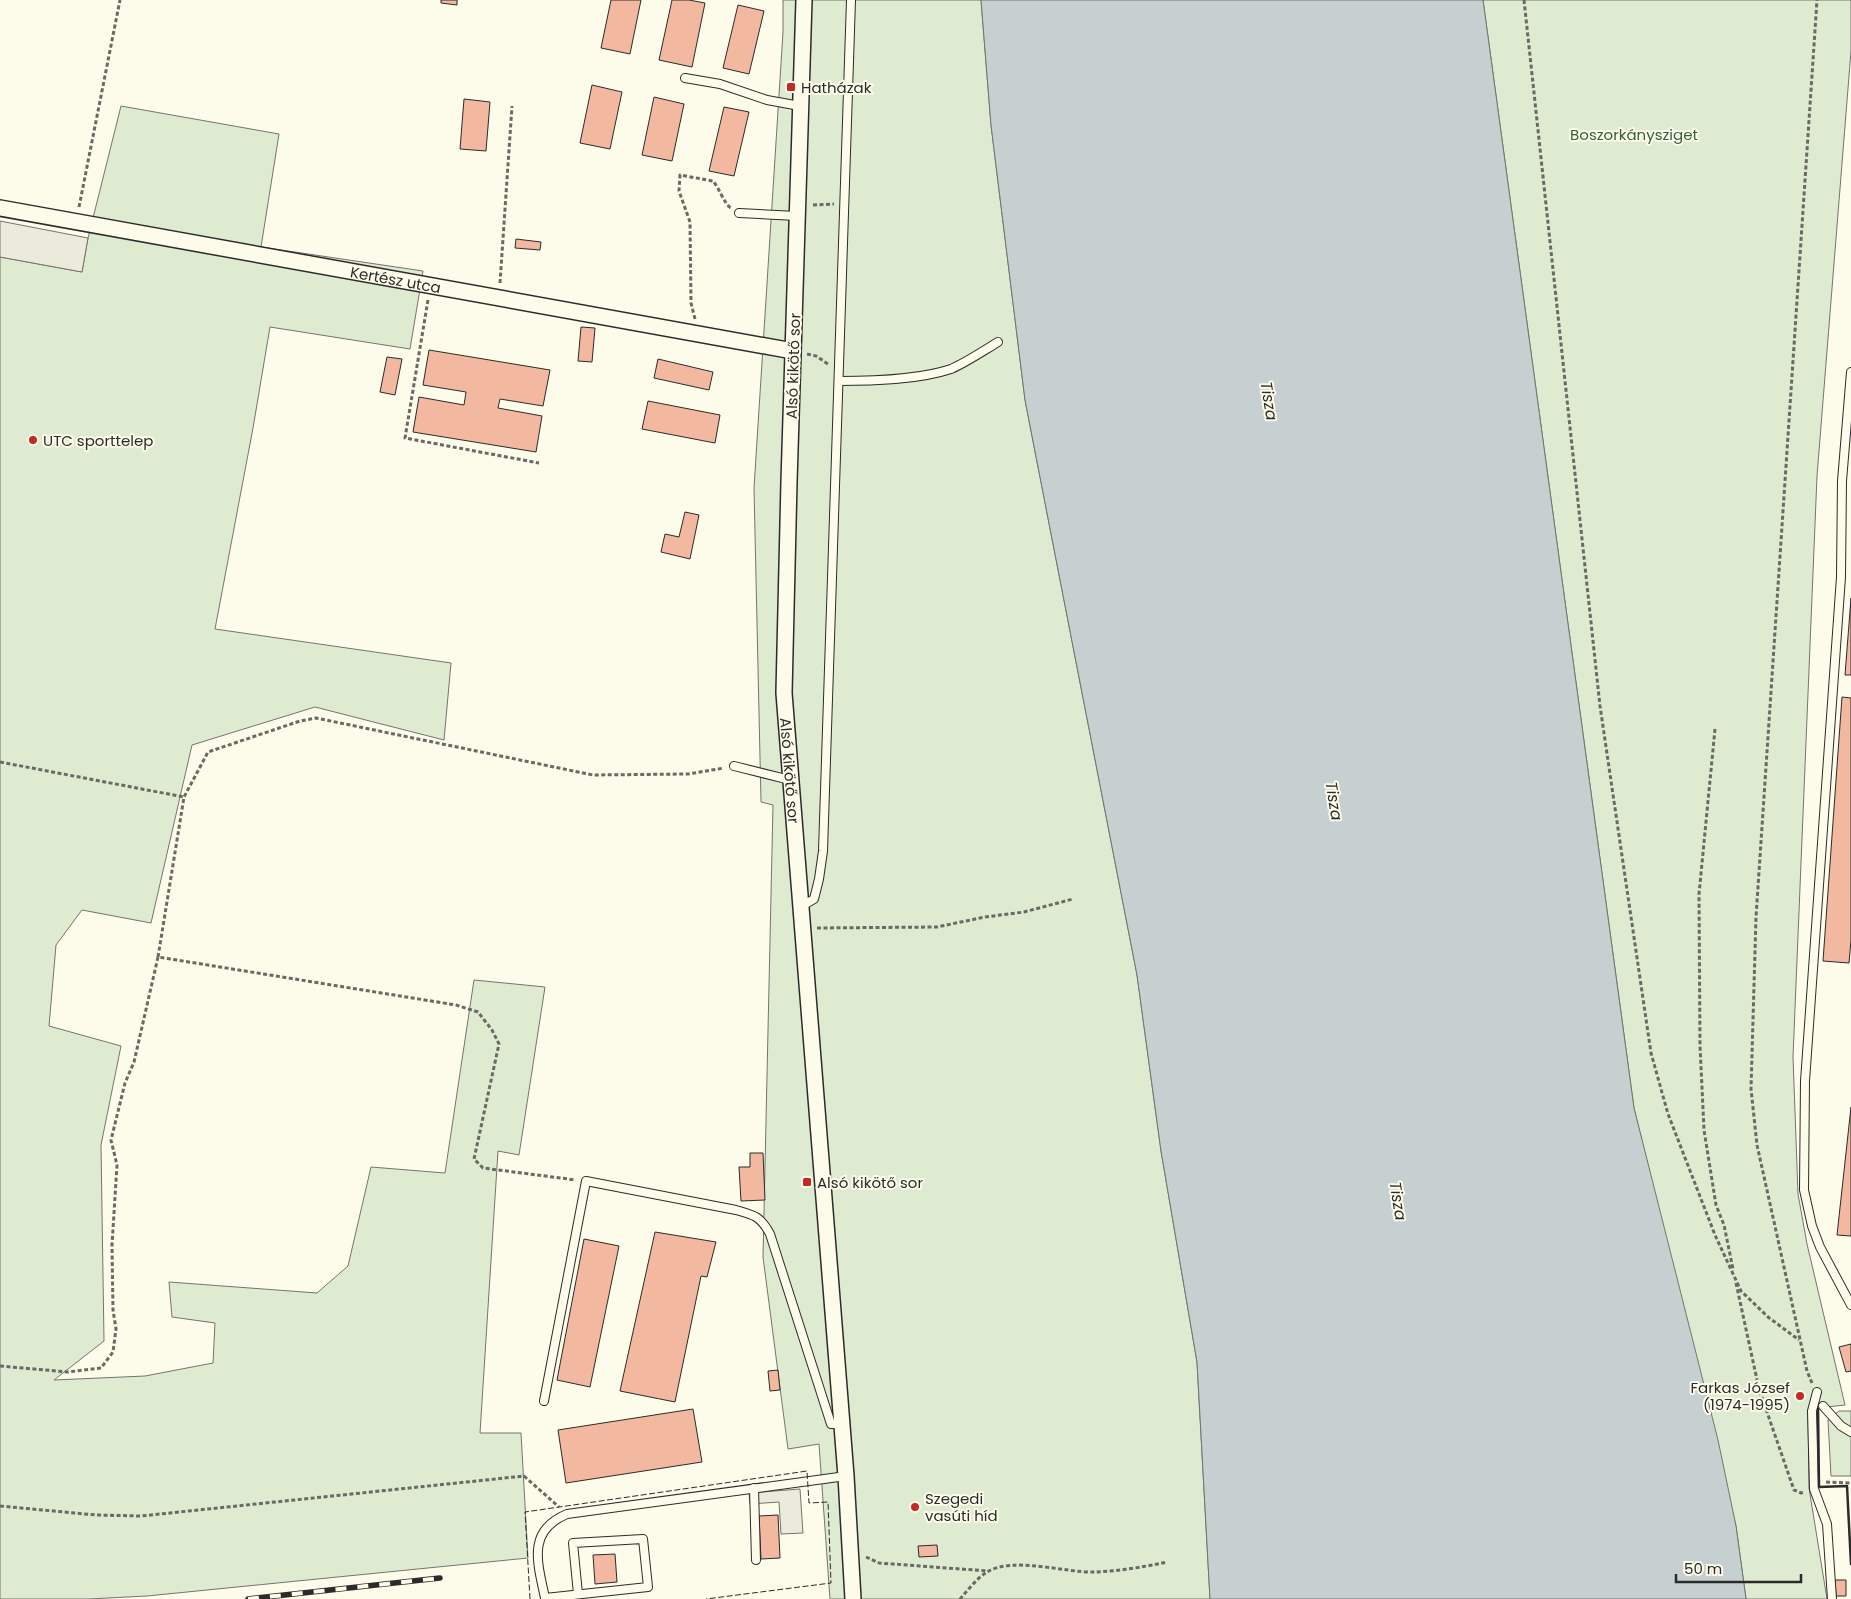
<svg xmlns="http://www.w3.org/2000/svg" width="1851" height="1599" font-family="Poppins,sans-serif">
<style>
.green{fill:#deebd1;stroke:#74746e}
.parking{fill:#eceadb;stroke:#74746e}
.water{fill:#c7d0d0;stroke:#74746e}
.building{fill:#f2b8a0;stroke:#2b2b2b}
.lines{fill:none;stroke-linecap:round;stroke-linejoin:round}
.lane-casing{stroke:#2b2b2b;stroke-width:10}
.street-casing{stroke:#2b2b2b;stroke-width:18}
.path{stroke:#6a6964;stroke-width:3;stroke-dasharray:4 2.5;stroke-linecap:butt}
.lane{stroke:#fdfbea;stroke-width:8}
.street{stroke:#fdfbea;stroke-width:15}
.rail-casing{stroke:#2b2b2b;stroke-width:5.5}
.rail{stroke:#fdfbea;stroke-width:4;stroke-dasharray:11;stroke-linecap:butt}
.fence{stroke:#2b2b2b;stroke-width:1;stroke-dasharray:6 2.5;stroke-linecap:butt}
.wall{stroke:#2b2b2b;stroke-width:2.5}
.poi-dot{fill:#c62828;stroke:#fdfbea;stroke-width:2}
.labels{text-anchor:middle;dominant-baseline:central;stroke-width:4;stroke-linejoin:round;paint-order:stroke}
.poi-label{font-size:15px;fill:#2b2b2b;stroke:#fdfbea;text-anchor:start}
.park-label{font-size:15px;fill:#34623c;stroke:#fdfbea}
.street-label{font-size:15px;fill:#2b2b2b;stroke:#fdfbea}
.water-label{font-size:16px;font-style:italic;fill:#2b2b2b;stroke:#fdfbea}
</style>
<rect width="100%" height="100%" fill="#fdfbea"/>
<g class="green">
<polygon points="783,0 981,0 991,125 1025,400 1137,975 1161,1151 1197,1362 1210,1599 830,1599 819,1444 788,1449 763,1257 773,805 761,802 754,488 783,32"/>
<polygon points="1483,0 1851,0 1851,51 1817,476 1793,1057 1798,1194 1807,1244 1845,1405 1808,1409 1809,1488 1827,1599 1746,1599 1736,1526 1634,1108"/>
<polygon points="121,106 279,134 261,247 423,271 410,349 270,327 253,428 215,629 451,663 444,740 315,707 192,745 151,923 82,910 56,945 49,1026 121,1046 101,1145 104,1341 54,1380 145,1376 213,1363 215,1323 172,1317 169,1282 317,1293 348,1266 371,1167 445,1173 474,980 545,987 519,1155 498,1151 480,1433 521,1433 528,1558 147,1596 88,1599 0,1599 0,257 82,272 88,238"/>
<polygon points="1839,1411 1851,1411 1851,1476 1831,1476 1828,1420"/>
</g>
<g class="parking">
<polygon points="0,221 88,238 82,272 0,257"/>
<polygon points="800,1489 803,1533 781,1534 779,1502 750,1504 749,1493"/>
</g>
<polygon class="water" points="981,0 1483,0 1634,1108 1718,1440 1736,1526 1746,1599 1210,1599 1197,1362 1161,1151 1137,975 1025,400 991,125"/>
<g class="building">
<polygon points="441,0 457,0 457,5 441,3"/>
<polygon points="611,0 641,0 630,54 601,48"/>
<polygon points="672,0 689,0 705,3 692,67 659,60"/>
<polygon points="738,5 764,11 749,74 723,68"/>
<polygon points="592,85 622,92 610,149 580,143"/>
<polygon points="654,97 684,104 672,161 642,155"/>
<polygon points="464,99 490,102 486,151 460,149"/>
<polygon points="724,107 749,112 734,176 709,171"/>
<polygon points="516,239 541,242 540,250 515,248"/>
<polygon points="581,327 595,328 592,362 578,361"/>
<polygon points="429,350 550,370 543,406 500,399 498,408 542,416 536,452 413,432 419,397 464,405 466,392 423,385"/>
<polygon points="387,357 402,359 395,395 380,392"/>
<polygon points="658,359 713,372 709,390 654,378"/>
<polygon points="648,401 720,415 715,443 642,429"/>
<polygon points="685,512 699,515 690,559 661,552 665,534 679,537"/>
<polygon points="1851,598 1851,675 1845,675"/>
<polygon points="1842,697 1851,698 1851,940 1849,963 1823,961"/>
<polygon points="1851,1107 1851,1236 1837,1235"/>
<polygon points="750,1153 763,1153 765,1200 741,1201 739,1167 750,1167"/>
<polygon points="655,1232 716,1242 707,1277 701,1276 675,1402 620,1391"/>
<polygon points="584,1239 619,1246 590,1387 557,1380"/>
<polygon points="1851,1344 1851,1371 1846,1372 1839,1347"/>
<polygon points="778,1370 780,1390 770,1391 768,1371"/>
<polygon points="693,1409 702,1462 566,1483 558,1430"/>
<polygon points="778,1515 780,1558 761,1559 759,1516"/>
<polygon points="937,1545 938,1556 919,1557 918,1546"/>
<polygon points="615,1554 617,1582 595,1584 593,1555"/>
<polygon points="1835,1580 1846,1580 1846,1596 1836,1596"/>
</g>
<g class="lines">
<g class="lane-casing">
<g id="lane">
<polyline points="685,78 720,84 767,100 800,106"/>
<polyline points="739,213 797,216"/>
<polyline points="1851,372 1842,481 1841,577 1805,1081 1804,1190 1812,1226 1820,1247 1851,1305"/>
<path d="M839 381C873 381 918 380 951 369 967 362 983 351 998 342"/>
<polyline points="734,766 790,780"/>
<polyline points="802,906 814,899 819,879 823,851 851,0"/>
<polyline points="1817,1392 1812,1411 1814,1489 1827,1524 1832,1599"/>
<path d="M544 1401 586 1181 736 1210C755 1215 761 1217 770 1234L831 1424H842"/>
<polyline points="1823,1406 1841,1426 1851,1432"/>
<polyline points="754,1488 756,1560"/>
<path d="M578 1594 573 1543 643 1539 648 1587 545 1598C538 1564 526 1531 567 1514L846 1476"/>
</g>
</g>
<g class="street-casing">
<g id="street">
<path id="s1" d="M804 0 789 482 784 693 846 1476 853 1599"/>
<path id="s2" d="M0 208 793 351"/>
</g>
</g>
<g class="path">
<polyline points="1524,0 1600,706 1651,1053 1668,1114 1715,1235 1741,1291 1768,1317 1799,1340"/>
<polyline points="813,205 834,204"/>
<polyline points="79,207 120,0"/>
<polyline points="500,283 512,106"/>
<polyline points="428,300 405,438 539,463"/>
<path d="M695 319 691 303 690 222 679 191 680 175 713 181C719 188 725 205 731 208"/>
<polyline points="807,354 816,356 828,364"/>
<polyline points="1715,729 1699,894 1700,1046 1704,1130 1716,1205 1724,1225 1733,1269"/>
<polyline points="0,762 184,797"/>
<polyline points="817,928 937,927 985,917 1024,912 1073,899"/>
<polyline points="158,957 184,797 208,752 300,721 316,718 593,775 688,774 724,768"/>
<polyline points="1736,1283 1759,1389 1794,1490 1801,1493 1804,1492"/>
<polyline points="0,1366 68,1372 101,1368 113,1352 116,1329 113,1310 112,1245 117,1165 111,1140 125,1083 134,1062 158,957 456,1005 478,1012 492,1030 499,1044 474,1159 483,1168 576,1180"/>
<polyline points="1812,1383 1807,1371 1757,1145 1751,1089 1756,917 1817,0"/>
<polyline points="1826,1482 1851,1483"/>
<polyline points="0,1506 96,1515 141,1516 524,1476 559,1507"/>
<polyline points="866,1557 879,1563 988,1571"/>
<path d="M960 1599C968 1590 977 1578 987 1572 1013 1556 1065 1573 1095 1572 1119 1571 1144 1567 1167 1562"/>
</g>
<use href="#lane" class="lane"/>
<use href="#street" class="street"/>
<g class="rail-casing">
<polyline id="rail" points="248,1599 440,1578"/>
</g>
<use href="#rail" class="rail"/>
<polyline class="fence" points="530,1599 525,1512 807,1471 809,1503 828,1502 831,1583 706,1599"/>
<polyline class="wall" points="1818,1409 1819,1487 1847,1486 1851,1564"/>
</g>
<g class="poi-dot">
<rect x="786" y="82" width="10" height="10" rx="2.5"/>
<circle cx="33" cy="440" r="5"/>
<rect x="802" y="1177" width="10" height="10" rx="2.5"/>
<circle cx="1800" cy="1396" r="5"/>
<circle cx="915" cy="1507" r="5"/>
</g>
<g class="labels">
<g class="poi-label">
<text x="801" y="87">Hatházak</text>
<text x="43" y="440">UTC sporttelep</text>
<text x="817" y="1182">Alsó kikötő sor</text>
<text x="1790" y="1387" text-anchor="end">Farkas József<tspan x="1790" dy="17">(1974-1995)</tspan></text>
<text x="925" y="1498">Szegedi<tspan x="925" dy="17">vasúti híd</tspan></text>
</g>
<g class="park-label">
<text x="1634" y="134">Boszorkánysziget</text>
</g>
<g class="street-label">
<text stroke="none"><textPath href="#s2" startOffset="402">Kertész utca</textPath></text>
<text transform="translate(793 366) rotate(-88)">Alsó kikötő sor</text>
<text stroke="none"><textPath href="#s1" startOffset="771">Alsó kikötő sor</textPath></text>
</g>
<g class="water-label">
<text transform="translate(1269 401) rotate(81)">Tisza</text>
<text transform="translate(1334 801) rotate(81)">Tisza</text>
<text transform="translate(1398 1201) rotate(81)">Tisza</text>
</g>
</g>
<path d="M1676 1574v8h125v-8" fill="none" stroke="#2b2b2b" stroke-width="2.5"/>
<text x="1684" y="1574" font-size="15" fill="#2b2b2b" stroke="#fdfbea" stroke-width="4" paint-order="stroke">50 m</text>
</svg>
